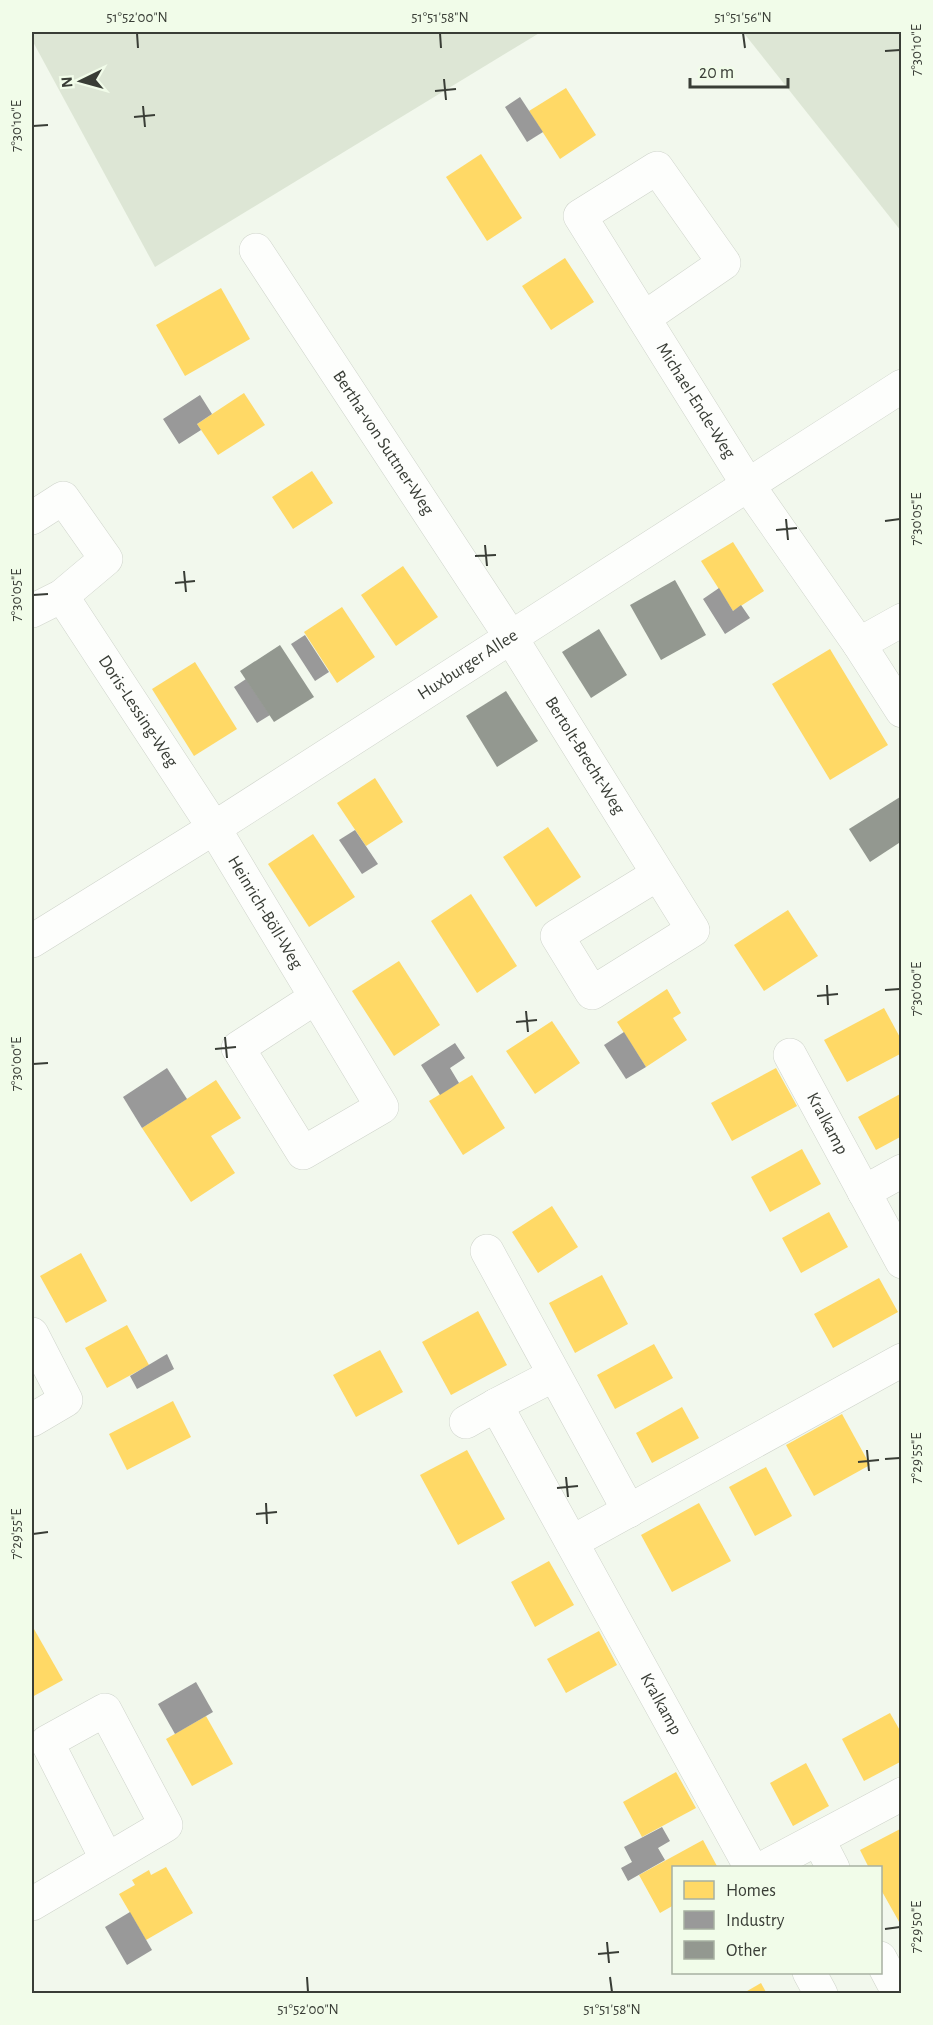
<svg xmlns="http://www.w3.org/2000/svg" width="933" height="2025" font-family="'Alegreya Sans',sans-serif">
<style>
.green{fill:#dde6d5}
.homes{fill:#ffd966}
.industry{fill:#999}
.building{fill:#939890}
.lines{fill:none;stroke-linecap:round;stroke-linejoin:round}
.street-casing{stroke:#cfd4cb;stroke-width:34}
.street{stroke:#fdfefc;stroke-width:33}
.ticks{fill:none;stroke:#393d36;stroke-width:2}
.labels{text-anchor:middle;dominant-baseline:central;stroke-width:6;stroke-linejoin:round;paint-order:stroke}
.street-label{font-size:18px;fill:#393d36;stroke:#f1fce9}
.neatline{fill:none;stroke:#393d36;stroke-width:2}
.ticks-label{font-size:15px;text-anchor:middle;fill:#393d36}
</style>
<rect width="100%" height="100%" fill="#f2f8ed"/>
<g class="green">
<polygon points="32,32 541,32 155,267 32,40"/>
<polygon points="743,32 901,32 901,231"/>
</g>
<g class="homes">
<polygon points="566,88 596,135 560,159 529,111"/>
<polygon points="481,154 522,218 487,241 446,177"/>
<polygon points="565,258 594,302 551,330 522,286"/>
<polygon points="221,288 250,339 185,376 156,325"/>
<polygon points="244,393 265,425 218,455 197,424"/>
<polygon points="312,471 333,503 293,529 272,497"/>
<polygon points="733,542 764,591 733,611 701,561"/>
<polygon points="403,566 438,617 396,646 361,595"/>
<polygon points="342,607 375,657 337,683 304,632"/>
<polygon points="830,649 888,745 830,780 772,684"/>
<polygon points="195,662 237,729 194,756 152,689"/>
<polygon points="375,778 403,822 366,846 337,803"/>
<polygon points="548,827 581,877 536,907 503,857"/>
<polygon points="313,834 355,897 309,927 268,864"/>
<polygon points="471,894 517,966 477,993 431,921"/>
<polygon points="788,910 818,956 764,991 734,945"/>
<polygon points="399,961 440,1025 394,1056 352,991"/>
<polygon points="667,989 681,1013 673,1018 687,1040 646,1067 617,1022"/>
<polygon points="884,1008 902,1041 902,1053 847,1082 824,1040"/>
<polygon points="552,1021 580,1063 535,1094 506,1051"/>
<polygon points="776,1068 797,1106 732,1141 711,1103"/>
<polygon points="472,1075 505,1128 463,1155 429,1101"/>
<polygon points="216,1080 241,1118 211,1136 235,1173 191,1202 142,1128"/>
<polygon points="902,1093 902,1136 876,1150 858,1117"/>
<polygon points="802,1149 821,1184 770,1212 751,1177"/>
<polygon points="552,1206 578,1247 538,1273 512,1232"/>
<polygon points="829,1212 848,1247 801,1273 782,1238"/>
<polygon points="81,1253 107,1301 66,1323 40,1276"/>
<polygon points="602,1275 628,1324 575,1353 549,1303"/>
<polygon points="879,1278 898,1312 833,1348 814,1314"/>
<polygon points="478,1311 507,1365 451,1395 422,1342"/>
<polygon points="127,1325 149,1365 107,1388 85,1348"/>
<polygon points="654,1344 673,1378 615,1409 597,1375"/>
<polygon points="380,1350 403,1392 356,1417 333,1375"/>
<polygon points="173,1401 191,1437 127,1470 109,1434"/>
<polygon points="682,1407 699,1438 652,1463 636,1433"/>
<polygon points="842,1414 870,1465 814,1496 786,1445"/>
<polygon points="467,1450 505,1519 458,1545 420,1475"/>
<polygon points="766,1467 792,1516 755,1536 729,1487"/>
<polygon points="699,1503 731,1561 672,1592 641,1535"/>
<polygon points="549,1561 574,1605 535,1627 511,1582"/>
<polygon points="34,1629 63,1680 32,1697 32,1631"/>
<polygon points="599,1631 617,1665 566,1693 547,1659"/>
<polygon points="890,1713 902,1734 902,1761 864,1781 842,1739"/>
<polygon points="206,1716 233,1764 192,1786 166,1739"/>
<polygon points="806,1763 829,1806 793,1826 770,1783"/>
<polygon points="676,1772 696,1808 642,1837 623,1802"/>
<polygon points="902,1828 902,1927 880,1888 880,1868 869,1868 860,1850"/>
<polygon points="703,1840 718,1868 674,1868 674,1905 660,1913 639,1875"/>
<polygon points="166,1867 193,1913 146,1940 119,1894 135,1885 132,1880 149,1870 151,1875"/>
<polygon points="761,1983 767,1994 742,1994"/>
</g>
<g class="industry">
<polygon points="520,97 543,132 527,142 505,107"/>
<polygon points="200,395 212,414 197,424 201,430 179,444 163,419"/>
<polygon points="719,588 733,611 741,605 750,618 725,634 703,599"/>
<polygon points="305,635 329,672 315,681 291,644"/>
<polygon points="246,679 270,715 257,723 234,687"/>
<polygon points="355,830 378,864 362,874 339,840"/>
<polygon points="624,1032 646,1067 626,1079 604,1045"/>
<polygon points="455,1043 465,1058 450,1068 459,1083 440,1095 421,1065"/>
<polygon points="167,1068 187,1099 142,1128 123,1097"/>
<polygon points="167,1354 174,1369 137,1389 130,1376"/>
<polygon points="196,1682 213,1712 175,1734 158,1704"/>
<polygon points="662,1827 670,1841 658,1848 665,1860 628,1881 621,1868 632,1862 624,1847"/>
<polygon points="130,1912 152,1950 127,1965 105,1927"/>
</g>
<g class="building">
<polygon points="675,580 706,635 661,660 630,605"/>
<polygon points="599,629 627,675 591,698 562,652"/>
<polygon points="280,645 314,697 274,722 240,671"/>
<polygon points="506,691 538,741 497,767 466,716"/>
<polygon points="900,797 902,841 870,862 849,829"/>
</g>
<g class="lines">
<g class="street-casing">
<g id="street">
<path id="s1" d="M256 250 510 636 693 930 592 993 557 936 658 874"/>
<path id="s2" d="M644 318 724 263 657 168 580 216 748 485 859 644 902 711"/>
<polyline points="32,518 63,498 106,559 62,596 32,611"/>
<path id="s3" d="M62 596 214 828 382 1107 303 1153 238 1048 315 998"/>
<polyline points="859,644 902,620"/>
<path id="s4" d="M32 941 214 828 902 386"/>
<path id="s5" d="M790 1055 902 1262"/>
<polyline points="864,1192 902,1171"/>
<polyline points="487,1251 629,1511"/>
<polyline points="32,1334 66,1400 32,1420"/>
<polyline points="496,1405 554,1375"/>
<path id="s6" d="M466 1422 496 1405 751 1868"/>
<polyline points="572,1542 902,1360"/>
<polyline points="818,1839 833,1868"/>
<polyline points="763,1868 902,1794"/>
<polyline points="32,1904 166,1825 105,1710 47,1742 107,1860"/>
<polyline points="880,1958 899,1994"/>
<polyline points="809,1972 821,1994"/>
</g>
</g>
<use href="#street" class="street"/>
</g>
<path class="ticks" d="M137 33 138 48M440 33 441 48M743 33 745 48M885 51 900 50M444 79 446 100M435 91 456 89M143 106 145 127M134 117 155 115M33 126 48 125M786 519 788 540M885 521 900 519M776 530 797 528M485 545 487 566M475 556 496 555M184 571 186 592M175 583 195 581M33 595 48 594M827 985 828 1005M885 990 900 989M817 996 838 994M526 1011 528 1032M516 1022 537 1020M225 1037 227 1058M215 1049 236 1047M33 1064 48 1063M867 1450 869 1471M885 1459 900 1458M858 1462 879 1460M566 1477 568 1497M557 1488 578 1486M266 1503 267 1524M256 1514 277 1512M33 1534 48 1532M885 1929 900 1927M607 1942 609 1963M598 1954 619 1952M307 1977 308 1992M610 1977 612 1992"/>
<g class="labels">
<g class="street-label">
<text stroke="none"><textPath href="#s2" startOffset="522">Michael-Ende-Weg</textPath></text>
<text stroke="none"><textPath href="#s1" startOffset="231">Bertha-von Suttner-Weg</textPath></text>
<text stroke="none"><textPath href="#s4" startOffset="516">Huxburger Allee</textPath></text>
<text stroke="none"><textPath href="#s3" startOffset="138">Doris-Lessing-Weg</textPath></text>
<text stroke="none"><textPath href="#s1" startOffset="603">Bertolt-Brecht-Weg</textPath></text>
<text stroke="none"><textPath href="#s3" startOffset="376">Heinrich-Böll-Weg</textPath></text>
<text stroke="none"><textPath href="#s5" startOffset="78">Kralkamp</textPath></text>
<text stroke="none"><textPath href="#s6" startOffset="376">Kralkamp</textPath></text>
</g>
</g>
<rect width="933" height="2025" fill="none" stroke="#f1fce9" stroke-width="66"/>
<rect x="672" y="1866" width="210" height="108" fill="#f1fce9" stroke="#a7b0a1" stroke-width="1.5"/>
<rect x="684" y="1881" width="30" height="18" fill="#ffd966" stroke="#a7b0a1" stroke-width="1.5"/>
<text x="726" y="1896" font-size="18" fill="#393d36">Homes</text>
<rect x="684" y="1911" width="30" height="18" fill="#999999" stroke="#a7b0a1" stroke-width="1.5"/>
<text x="726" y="1926" font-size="18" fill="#393d36">Industry</text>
<rect x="684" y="1941" width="30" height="18" fill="#939890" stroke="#a7b0a1" stroke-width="1.5"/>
<text x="726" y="1956" font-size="18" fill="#393d36">Other</text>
<g transform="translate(81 81) rotate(265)" stroke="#f1fce9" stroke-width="4.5" paint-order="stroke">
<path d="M0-4.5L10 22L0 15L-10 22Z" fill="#393d36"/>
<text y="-9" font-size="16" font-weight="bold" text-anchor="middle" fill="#393d36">N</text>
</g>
<path d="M690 78v9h98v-9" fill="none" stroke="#393d36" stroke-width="3"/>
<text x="699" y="78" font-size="18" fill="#393d36" stroke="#f1fce9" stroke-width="4.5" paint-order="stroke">20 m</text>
<rect x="33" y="33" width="867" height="1959" class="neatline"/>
<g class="ticks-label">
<text x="137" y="22">51°52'00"N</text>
<text x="440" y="22">51°51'58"N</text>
<text x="743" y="22">51°51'56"N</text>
<text transform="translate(916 50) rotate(-90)" y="5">7°30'10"E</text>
<text transform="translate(16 126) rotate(-90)" y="5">7°30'10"E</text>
<text transform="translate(916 519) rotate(-90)" y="5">7°30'05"E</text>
<text transform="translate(16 595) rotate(-90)" y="5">7°30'05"E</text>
<text transform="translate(916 989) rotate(-90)" y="5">7°30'00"E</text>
<text transform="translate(16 1064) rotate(-90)" y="5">7°30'00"E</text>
<text transform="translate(916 1458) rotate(-90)" y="5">7°29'55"E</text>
<text transform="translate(16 1534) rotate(-90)" y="5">7°29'55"E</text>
<text transform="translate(916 1927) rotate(-90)" y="5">7°29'50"E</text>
<text x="308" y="2014">51°52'00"N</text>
<text x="612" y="2014">51°51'58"N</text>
</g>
</svg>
